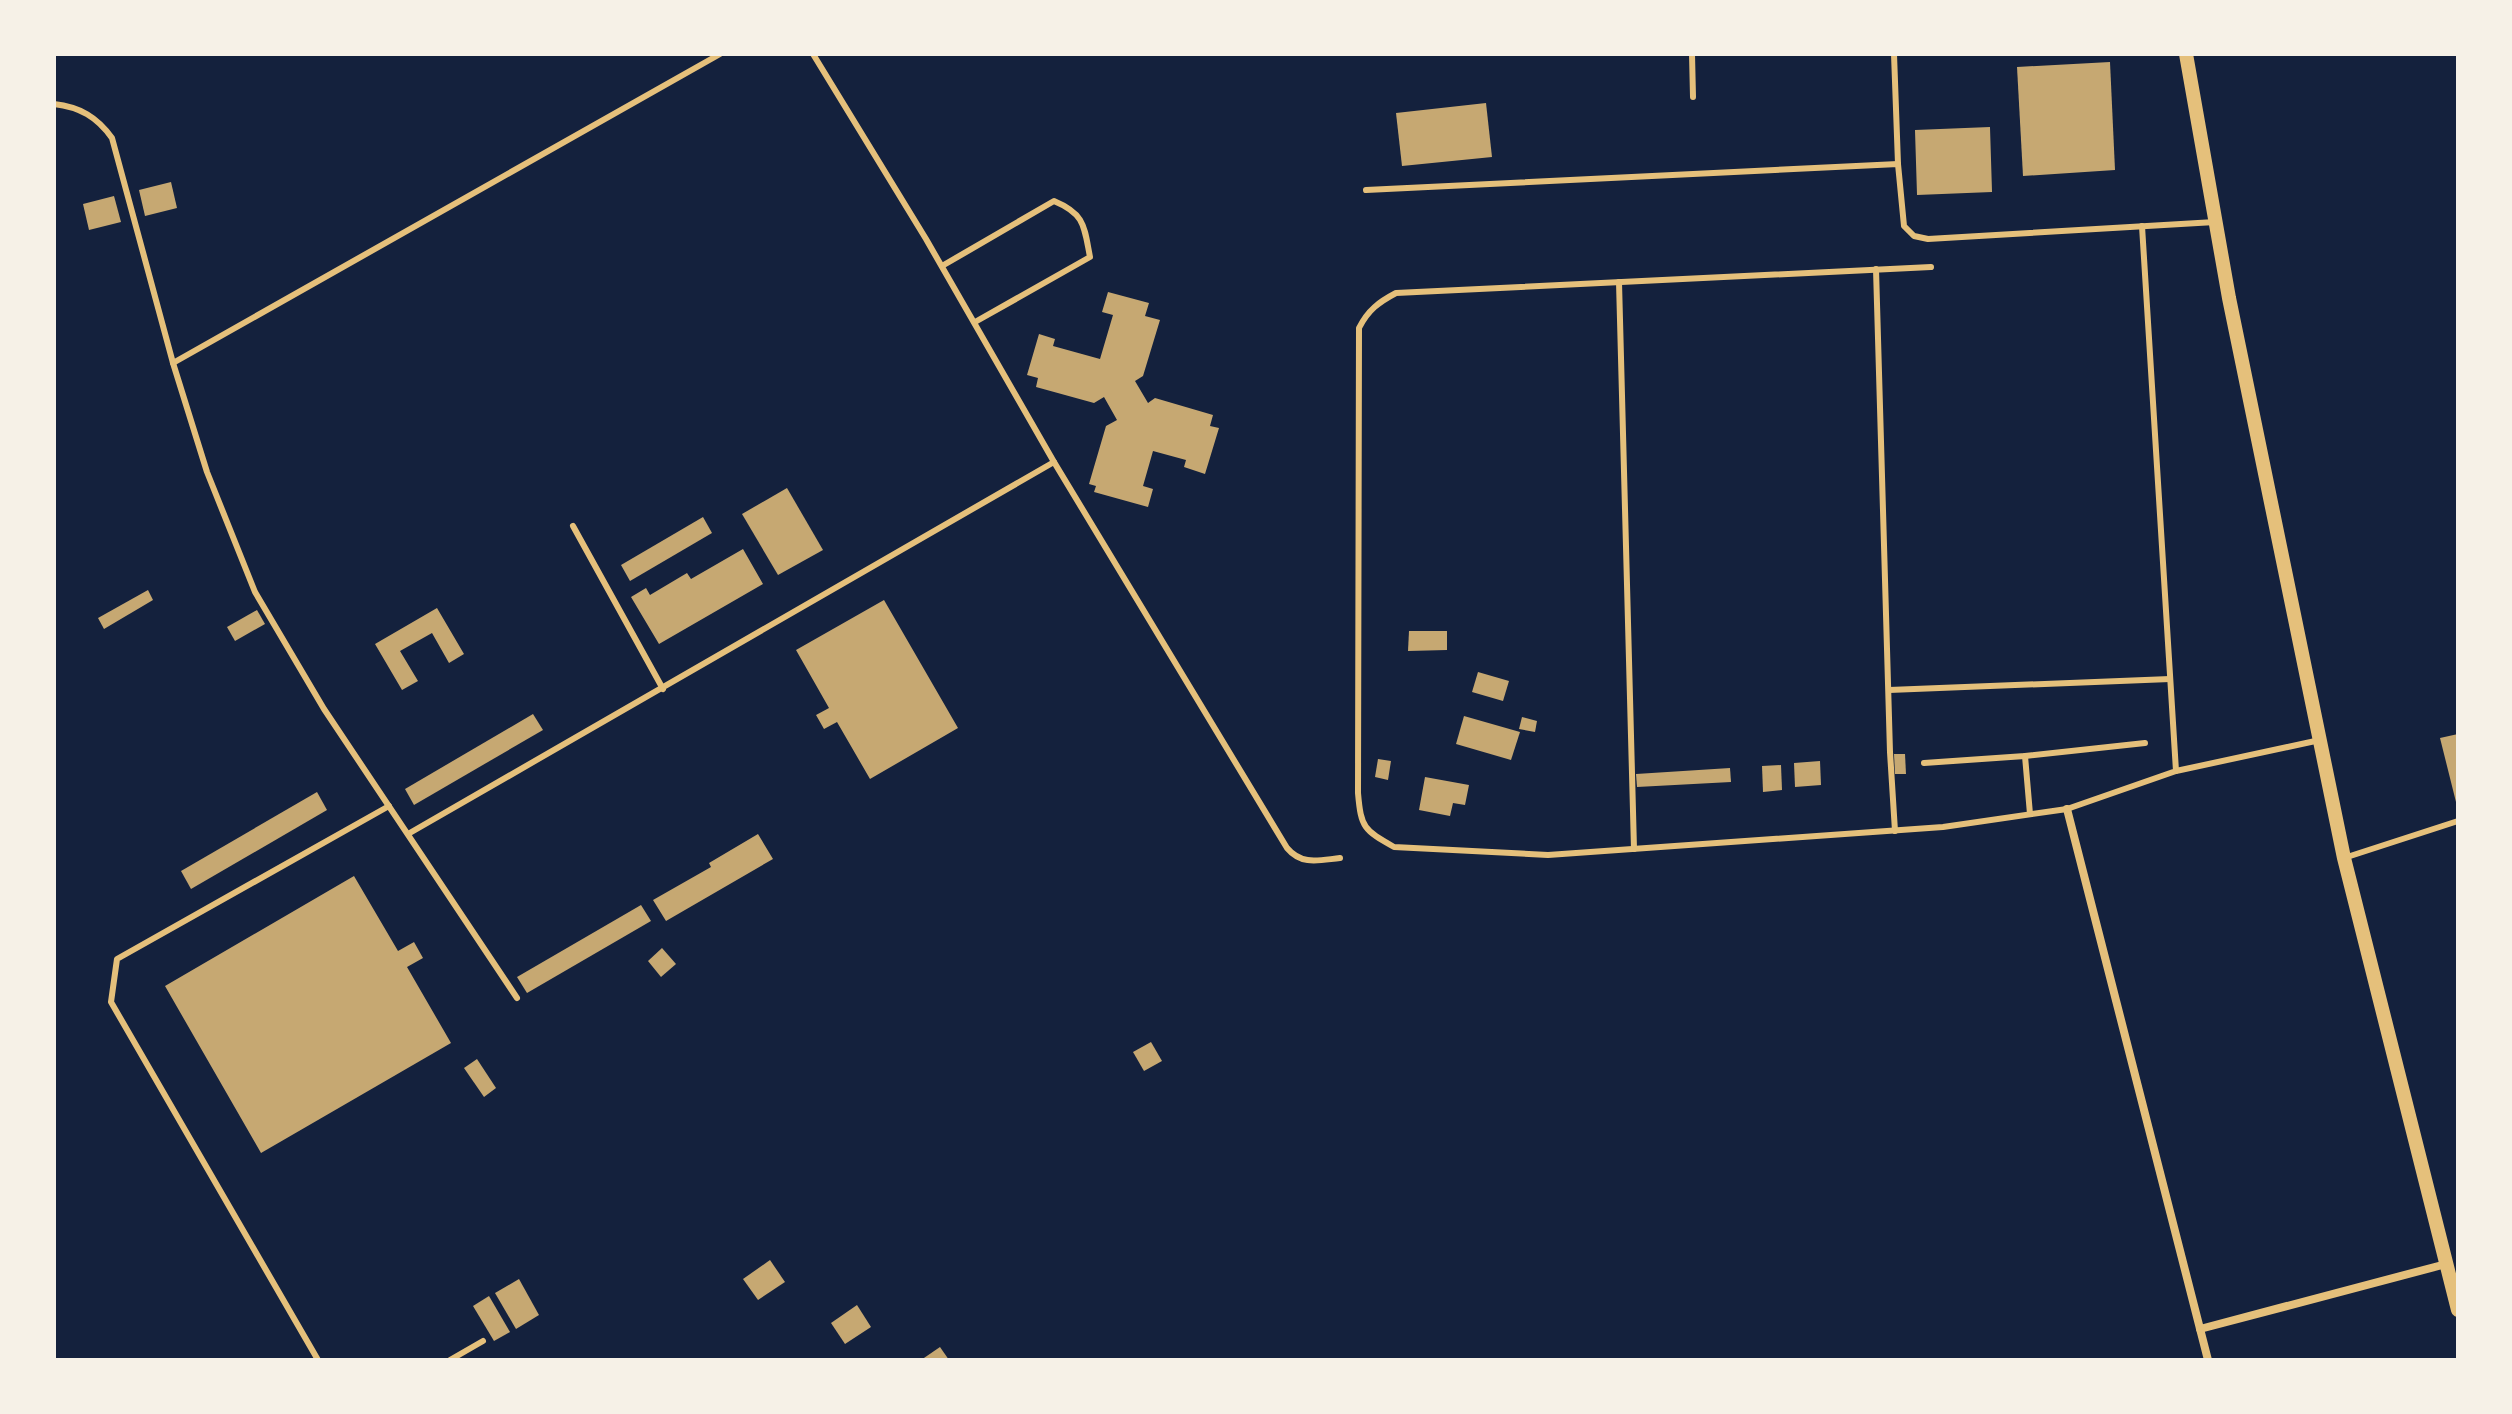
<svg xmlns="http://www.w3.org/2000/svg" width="2512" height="1414" font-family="Manrope,sans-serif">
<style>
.building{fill:#c6a872}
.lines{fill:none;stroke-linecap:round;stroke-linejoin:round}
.service{stroke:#e5c07b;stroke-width:6}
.minor{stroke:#e5c07b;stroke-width:8}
.tertiary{stroke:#e5c07b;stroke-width:14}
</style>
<rect width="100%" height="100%" fill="#14213d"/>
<g class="building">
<polygon points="2110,62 2115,170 2023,176 2017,67"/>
<polygon points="1486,103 1492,157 1402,166 1396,113"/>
<polygon points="1990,127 1992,192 1917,195 1915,130"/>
<polygon points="171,182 177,208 145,216 139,190"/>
<polygon points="114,196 121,222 89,230 83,204"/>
<polygon points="1108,292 1149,303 1145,316 1160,320 1143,376 1135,381 1148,403 1155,398 1213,415 1210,426 1219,428 1205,474 1184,467 1186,460 1153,451 1143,486 1153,489 1148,507 1094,492 1096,486 1089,484 1106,426 1117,420 1104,397 1094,403 1036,387 1038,378 1027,375 1039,334 1055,339 1053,346 1100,359 1113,315 1102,312"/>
<polygon points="787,488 823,550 778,575 742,514"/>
<polygon points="703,517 712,533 630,581 621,565"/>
<polygon points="743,549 763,584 659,644 631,597 646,588 650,595 687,573 691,579"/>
<polygon points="148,590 153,600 104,629 98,618"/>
<polygon points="884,600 958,728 870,779 837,722 824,729 816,715 829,708 796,650"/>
<polygon points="437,608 464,654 449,663 432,633 400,651 418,681 402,690 375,644"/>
<polygon points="257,610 265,624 235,641 227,627"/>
<polygon points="1409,631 1447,631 1447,650 1408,651"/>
<polygon points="1478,672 1509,681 1503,701 1472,692"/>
<polygon points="533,714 543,730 414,805 405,789"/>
<polygon points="1464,716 1520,732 1511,760 1456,744"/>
<polygon points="1522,717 1537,721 1535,732 1519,729"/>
<polygon points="2458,734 2458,806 2457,806 2440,738"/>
<polygon points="1894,754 1905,754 1906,774 1895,774"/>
<polygon points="1378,759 1391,761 1388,780 1375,777"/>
<polygon points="1820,761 1821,785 1795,787 1794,763"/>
<polygon points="1781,765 1782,790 1763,792 1762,766"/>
<polygon points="1730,768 1731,782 1637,787 1636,774"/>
<polygon points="1425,777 1469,785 1465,805 1453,803 1450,816 1419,810"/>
<polygon points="317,792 327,810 191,889 181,871"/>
<polygon points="758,834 773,859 666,921 653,900 711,867 709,863"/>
<polygon points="354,876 398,951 414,942 423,958 407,967 451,1043 261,1153 165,986"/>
<polygon points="641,905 651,921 527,993 517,977"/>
<polygon points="662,948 676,964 661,977 648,961"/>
<polygon points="1151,1042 1162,1061 1144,1071 1133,1052"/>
<polygon points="477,1059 496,1088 484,1097 464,1068"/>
<polygon points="770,1260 785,1282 758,1300 743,1279"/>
<polygon points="519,1279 539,1315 516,1329 495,1293"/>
<polygon points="489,1296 510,1332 494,1341 473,1306"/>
<polygon points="857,1305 871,1327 845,1344 831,1323"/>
<polygon points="940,1347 949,1360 921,1360"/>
</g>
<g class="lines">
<g class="service">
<path d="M813 54 926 239 1054 462 1287 848C1302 866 1320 860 1340 858"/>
<polyline points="1692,54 1693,97"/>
<polyline points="1894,54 1898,164"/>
<path d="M54 104C80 107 97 117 112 138L173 363 207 472 255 592 324 709 517 998"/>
<polyline points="1366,190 1898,164 1904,226 1914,236 1928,239 2215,222"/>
<path d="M942 266 1054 201C1085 214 1084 226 1090 257L975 322"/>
<path d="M1931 267 1396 293C1379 302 1368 310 1359 328L1358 793C1361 828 1364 830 1394 847L1548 855 1943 827 2067 809 2176 771 2142 226"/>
<polyline points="1876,269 1890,752 1895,831"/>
<polyline points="1619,282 1634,849"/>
<polyline points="173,363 720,54"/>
<polyline points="573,526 663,689"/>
<polyline points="1889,690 2170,679"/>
<polyline points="2025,756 2030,814"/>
<polyline points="1924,763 2025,756 2145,743"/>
<polyline points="2176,771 2320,740"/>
<polyline points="408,834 1054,462"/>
<polyline points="2344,858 2458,821"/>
<polyline points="318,1360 111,1002 117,959 389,806"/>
<polyline points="450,1360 483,1341"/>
</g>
<g class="minor">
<polyline points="2067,809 2208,1360"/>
<polyline points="2200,1329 2446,1264"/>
</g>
<polyline class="tertiary" points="2186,54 2229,298 2344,858 2458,1310"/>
</g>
<rect width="2512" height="1414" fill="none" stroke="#f6f1e7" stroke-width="112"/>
</svg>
